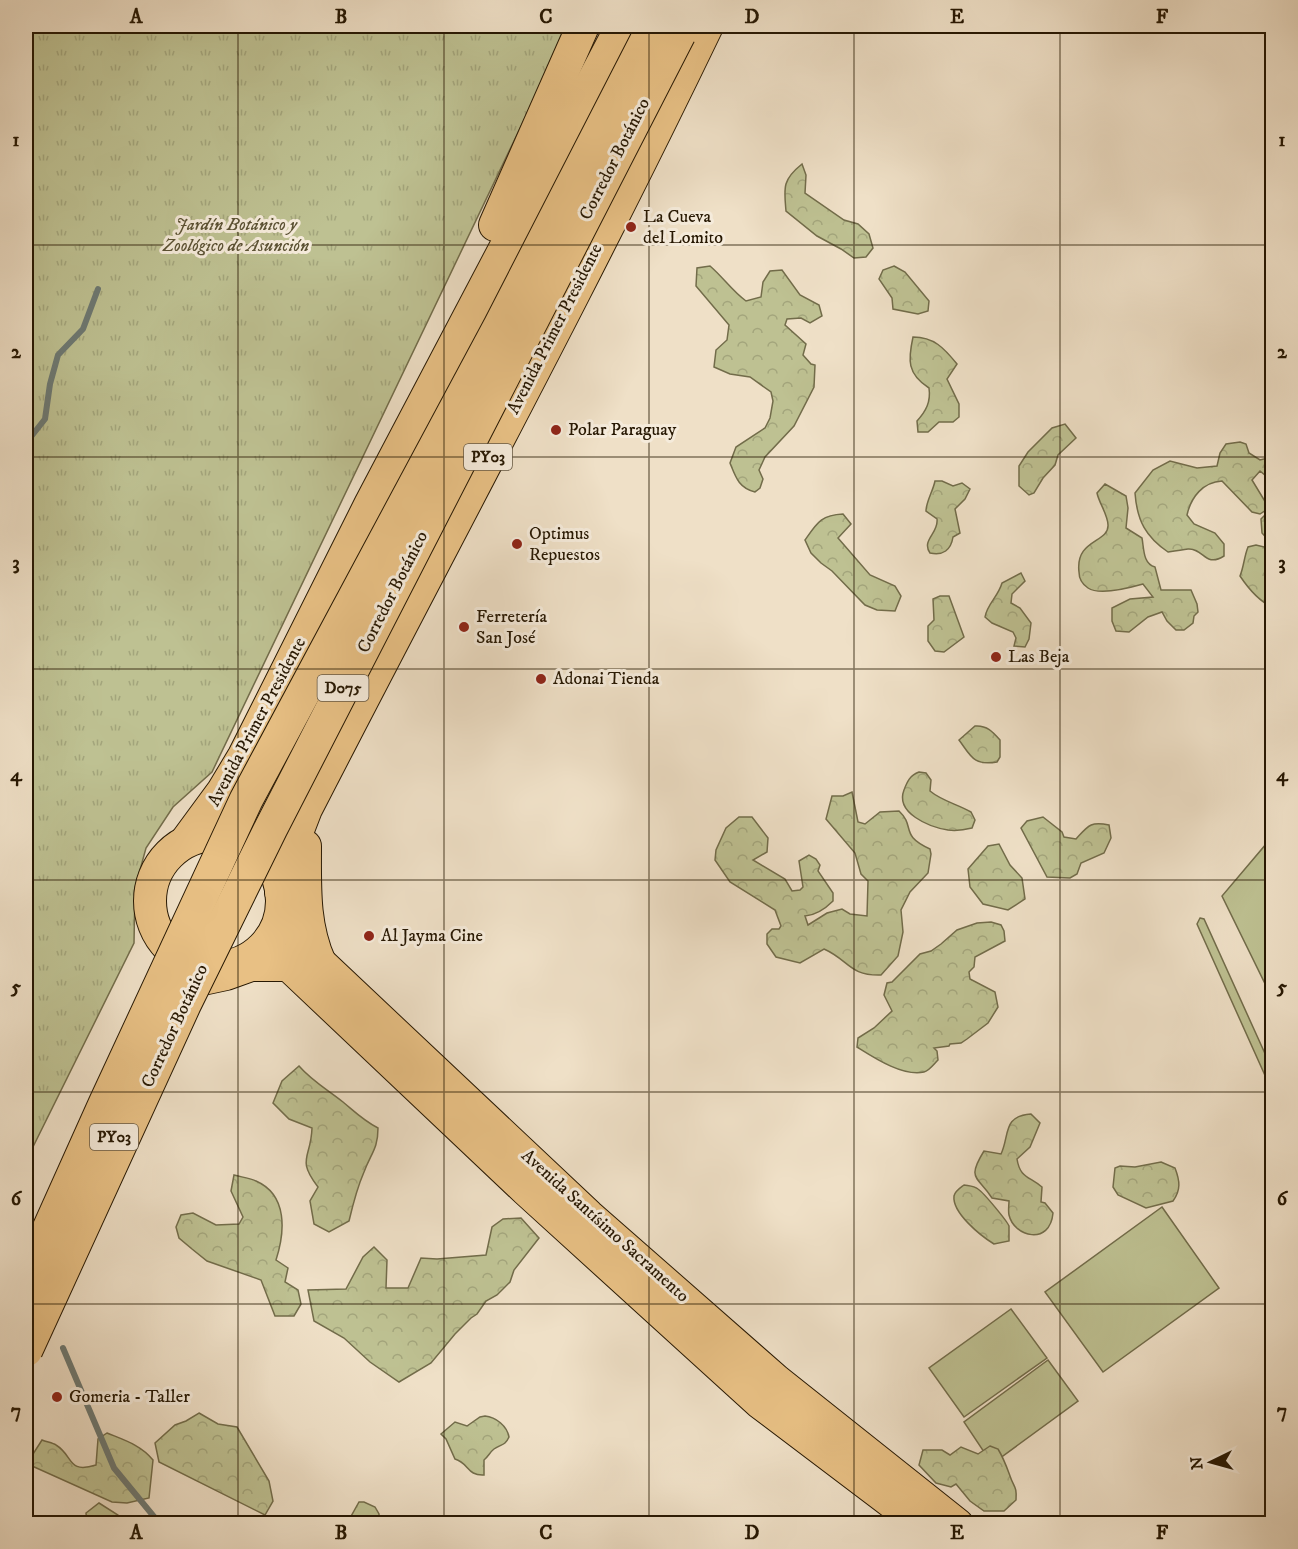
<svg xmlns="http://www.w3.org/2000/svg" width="1298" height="1549" font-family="'IM FELL DW Pica',serif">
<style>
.grass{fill:#bec192;stroke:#726c4a;stroke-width:1.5}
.forest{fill:url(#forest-crowns);stroke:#726c4a;stroke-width:1.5}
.park{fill:url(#park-tufts);stroke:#726c4a;stroke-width:1.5}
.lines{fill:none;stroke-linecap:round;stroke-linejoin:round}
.stream{stroke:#6d7973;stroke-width:6}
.primary-casing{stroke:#261702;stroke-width:32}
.trunk-casing{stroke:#261702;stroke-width:34}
.primary{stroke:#e8c084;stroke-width:30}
.trunk{stroke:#e8c084;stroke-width:32}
.motorway-bridge-casing{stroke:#261702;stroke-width:35;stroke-linecap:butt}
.motorway-bridge{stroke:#e8c084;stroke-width:33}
.grid{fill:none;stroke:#261702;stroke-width:1.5;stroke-opacity:0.55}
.poi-dot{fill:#8f2418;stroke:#f5ebdb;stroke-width:2}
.labels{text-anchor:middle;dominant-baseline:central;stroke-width:6;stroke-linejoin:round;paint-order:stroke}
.shield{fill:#f5ebdb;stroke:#645743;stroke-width:1.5}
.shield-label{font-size:16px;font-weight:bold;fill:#261702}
.street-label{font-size:18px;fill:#261702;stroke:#f5ebdb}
.poi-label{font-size:18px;fill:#261702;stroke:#f5ebdb;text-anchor:start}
.park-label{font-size:18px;font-style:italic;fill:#5b5234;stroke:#f5ebdb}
.neatline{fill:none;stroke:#261702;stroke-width:2}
.grid-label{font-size:20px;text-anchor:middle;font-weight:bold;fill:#261702}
</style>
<defs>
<pattern id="forest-crowns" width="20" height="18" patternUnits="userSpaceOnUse" patternTransform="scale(1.5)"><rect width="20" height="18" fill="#bec192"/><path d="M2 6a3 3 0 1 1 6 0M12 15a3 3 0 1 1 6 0" fill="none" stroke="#a3a57c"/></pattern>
<pattern id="park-tufts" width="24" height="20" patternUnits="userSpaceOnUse" patternTransform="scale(1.5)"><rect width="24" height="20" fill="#bec192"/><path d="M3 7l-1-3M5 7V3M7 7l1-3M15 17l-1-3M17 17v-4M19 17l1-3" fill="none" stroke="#a3a57c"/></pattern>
</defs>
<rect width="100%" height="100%" fill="#efe0c7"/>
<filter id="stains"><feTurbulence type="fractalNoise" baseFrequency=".00333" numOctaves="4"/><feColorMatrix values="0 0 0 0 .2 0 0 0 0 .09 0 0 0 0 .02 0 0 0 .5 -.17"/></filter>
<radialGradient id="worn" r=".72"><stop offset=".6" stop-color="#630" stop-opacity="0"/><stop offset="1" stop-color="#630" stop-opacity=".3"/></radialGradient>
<g class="grass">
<polygon points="1272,837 1272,998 1222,896"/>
<polygon points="1200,918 1204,919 1272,1069 1272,1091 1197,924"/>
<polygon points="1162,1207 1219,1288 1103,1372 1045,1292"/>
<polygon points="1011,1309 1047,1358 964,1417 929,1368"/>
<polygon points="1048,1360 1078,1401 992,1464 964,1422"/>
</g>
<g class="forest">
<path d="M802 164 806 175 805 193 844 220 858 224 869 234 873 248 866 257 854 258 841 249 817 236 786 211C784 188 782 180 802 164Z"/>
<path d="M710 266C723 277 732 291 746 301L761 297 763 282 770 271 782 270 800 295 819 305 822 316 810 323 801 318 787 319 785 325 806 344 803 355 811 364 815 365 814 387 794 426 765 457 759 470 763 479 760 488 755 492C739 488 736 478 730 463L736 447 765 428 770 418 773 401 771 392 750 377 730 374 714 367 716 350 727 340 729 325 696 286 697 268Z"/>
<polygon points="894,266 905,272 929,301 928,311 918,314 893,309 892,298 879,279 883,270"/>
<path d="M913 337C934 337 944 348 957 364L947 379 959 404V417L953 422H939L928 432H918L917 421C926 411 931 402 929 388 907 374 908 360 913 337Z"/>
<polygon points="1065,424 1076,438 1058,455 1055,465 1043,478 1034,493 1029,495 1019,486 1019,466 1028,452 1052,428"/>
<path d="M1240 442 1246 444 1249 453 1260 460 1272 457V481L1260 471 1252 480 1266 503V510L1260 514 1252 512 1222 481C1203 482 1191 497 1187 515L1194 524 1215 533 1224 544V556C1205 568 1204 548 1188 549 1182 550 1175 551 1168 552 1146 537 1137 521 1135 493L1153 470 1170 461 1197 468 1217 466 1220 453 1226 444Z"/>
<path d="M935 481H942L953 486 962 483 970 489 965 499 955 509 960 533 953 537C951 550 943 556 930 553 921 540 939 533 937 519L926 511C926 502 933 491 935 481Z"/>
<path d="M1105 484 1126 496 1128 508 1126 528 1142 538C1144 549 1143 564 1155 567L1161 590H1191L1197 604 1198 612 1194 616 1193 623 1184 630H1176L1167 621 1162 612 1148 617 1129 632 1116 631 1112 621V608L1130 599 1153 597 1143 584C1129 588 1100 596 1088 588 1082 584 1079 579 1079 572 1075 539 1109 543 1108 525 1108 515 1099 503 1097 493Z"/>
<path d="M1272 508V607C1259 601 1248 588 1240 576 1244 566 1244 557 1248 547L1256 545 1268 548 1271 543 1262 533 1261 519Z"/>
<path d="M843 514 851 524 838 538 870 575 895 586 901 596 895 611 877 610 865 605 832 571 821 563 811 553 805 540C817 523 821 515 843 514Z"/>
<path d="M1021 573 1025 581 1012 594 1011 603 1020 608 1031 623 1029 639 1025 647 1014 646 1016 638 1013 632 992 623 985 617C987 604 998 597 1002 583Z"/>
<polygon points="940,596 949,596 964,637 944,652 935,651 928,641 928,626 934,620 933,599"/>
<path d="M975 726C987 725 993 732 1000 740V757L997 762C973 766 971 756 959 740Z"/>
<path d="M919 772 926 773 931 780 930 791C942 801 957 804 971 812L975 820 972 828C964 830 956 831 948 830 929 827 895 813 904 790 907 782 910 775 919 772Z"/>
<path d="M852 792 858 822 865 824 880 812 899 811C916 827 899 835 930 849L931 854 928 873 910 892 901 910 903 932 898 956 881 975C849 976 849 960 824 949L800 963 776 957 767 944V934L772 929H779L781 926 775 910 730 882 715 860 716 850 726 828 739 817H752L768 838 767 852 753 860 785 879 792 891 800 890 803 887 799 861 809 855 816 859 820 865 818 871 833 893V901C825 909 817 915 805 916L808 925 827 913 842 909 850 914 867 916 868 881 861 874 855 853 826 819 832 796H843Z"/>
<path d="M1043 817 1062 832 1064 837 1076 839C1088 826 1090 821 1109 825L1111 838 1104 853 1081 863 1077 874 1070 878 1047 877 1021 828 1027 821Z"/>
<polygon points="999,844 1010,865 1022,878 1025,899 1008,910 983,904 970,887 968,869 988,846"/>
<path d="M991 922 1001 925 1004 931 1005 941 975 957 974 967 969 972 970 979 995 992 998 1007 988 1023 967 1039 961 1043 950 1044 949 1046 934 1048 937 1051 938 1060C934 1064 929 1071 924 1072 903 1077 873 1057 857 1047L858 1038 874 1028 892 1011 884 995 887 983 892 982 920 954 931 951 941 944 957 930 977 923Z"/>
<path d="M299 1066C312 1081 328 1090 343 1102 355 1112 364 1121 378 1128 378 1149 371 1153 364 1172 357 1188 353 1204 349 1221L329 1232 314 1224 310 1201 318 1187C296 1158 311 1159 312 1128L289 1119 273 1103 282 1081Z"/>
<path d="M1031 1114 1040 1123 1030 1147 1017 1159C1020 1178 1029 1176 1042 1187L1041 1202 1045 1203 1053 1213C1050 1246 1014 1237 1009 1215 1008 1211 1009 1205 1009 1201L992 1198C978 1176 966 1180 984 1151L1001 1154C1010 1135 1002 1116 1031 1114Z"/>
<path d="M1161 1162 1175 1168C1180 1181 1181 1190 1173 1201L1146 1208 1118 1195 1113 1187 1115 1168 1120 1166 1135 1167Z"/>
<path d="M234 1175C241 1177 249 1178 256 1181 288 1195 285 1232 276 1260L288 1268 285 1282 298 1290 301 1304 294 1316H275L261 1280 207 1261 192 1249 179 1238 176 1227 181 1215 193 1213 216 1225 239 1224 243 1217 231 1191Z"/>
<path d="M964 1185C969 1186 974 1186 978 1189 984 1193 1007 1221 1009 1226 1009 1231 1009 1237 1009 1241L994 1244C981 1236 952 1213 954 1196 955 1191 960 1188 964 1185Z"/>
<polygon points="521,1218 539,1238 514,1270 510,1282 497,1295 486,1301 477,1314 471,1318 455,1334 431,1363 399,1382 370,1362 344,1338 314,1321 308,1290 346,1289 363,1257 374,1247 387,1260 386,1288 408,1288 421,1258 437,1259 486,1255 492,1227 503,1219"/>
<polygon points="199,1413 218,1424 237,1427 269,1481 273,1501 265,1515 159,1462 155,1443 175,1425 186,1421"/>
<path d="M485 1416C496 1417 507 1426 509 1437 505 1446 501 1444 494 1449 490 1452 488 1457 484 1460V1475C467 1476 469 1463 455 1459L446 1439 441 1434 455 1422 467 1426 480 1417Z"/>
<path d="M107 1433C124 1440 141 1445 153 1460L149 1498 127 1503 112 1502 32 1466 33 1454 42 1440C47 1442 53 1443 56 1445 74 1456 67 1474 96 1465L98 1439Z"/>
<path d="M990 1446 998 1449C1004 1459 1006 1465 1010 1476 1014 1488 1017 1486 1016 1500L1004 1511H984L970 1501 956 1484 951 1487 936 1483 919 1465 923 1450H942L950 1455 961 1447 978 1454Z"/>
<polygon points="359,1502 364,1502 375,1507 379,1514 379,1523 343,1523 342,1520 350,1518"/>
<polygon points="99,1503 118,1515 125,1523 87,1523 86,1513"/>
</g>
<polygon class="park" points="26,26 569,26 212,772 173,807 146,848 135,888 134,943 26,1161"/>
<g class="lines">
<g class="stream">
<polyline points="26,443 45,419 50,384 58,355 83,329 98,289"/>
<polyline points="63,1348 114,1468 160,1524"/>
</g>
<g class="primary-casing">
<g id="primary">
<polyline points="282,900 294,932 313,955 589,1215 777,1380 958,1524"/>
<polyline points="267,956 276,956 283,961 526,1191 759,1403 919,1524"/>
</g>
</g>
<g class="trunk-casing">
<g id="trunk">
<polyline points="495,225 583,26"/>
<circle cx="216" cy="901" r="66"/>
<polyline points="187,840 223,791 244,756 370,505 622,26"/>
<path d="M305 846C305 887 303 925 320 963"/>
<path d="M281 892 296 835 306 809C440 548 580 290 707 26"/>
<polyline points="181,990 184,983 226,974 251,965 288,965"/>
<polyline points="26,1304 46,1258"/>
</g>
</g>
<use href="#primary" class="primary"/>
<use href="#trunk" class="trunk"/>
<g class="motorway-bridge-casing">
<g id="motorway-bridge">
<polyline points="26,1280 105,1104 246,800 500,326 654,26"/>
<polyline points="26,1350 185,1003 271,828 679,34"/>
</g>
</g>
<use href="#motorway-bridge" class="motorway-bridge"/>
</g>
<path class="grid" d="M238 26V1524M444 26V1524M649 26V1524M854 26V1524M1060 26V1524M26 245H1272M26 457H1272M26 669H1272M26 880H1272M26 1092H1272M26 1304H1272"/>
<g class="poi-dot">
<circle cx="631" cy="227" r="6"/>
<circle cx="556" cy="430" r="6"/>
<circle cx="517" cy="544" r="6"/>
<circle cx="464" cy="627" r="6"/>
<circle cx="996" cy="657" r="6"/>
<circle cx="541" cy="679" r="6"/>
<circle cx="369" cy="936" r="6"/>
<circle cx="57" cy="1397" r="6"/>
</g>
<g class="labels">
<g class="shield">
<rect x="464" y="444" width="48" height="26" rx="4.5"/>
<rect x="317.5" y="675" width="51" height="26" rx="4.5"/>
<rect x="90" y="1124" width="48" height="26" rx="4.5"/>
</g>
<g class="shield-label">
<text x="488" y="457">PY03</text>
<text x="343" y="688">D075</text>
<text x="114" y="1137">PY03</text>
</g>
<g class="street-label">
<text transform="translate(615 159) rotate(-63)">Corredor Botánico</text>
<text transform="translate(555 329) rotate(-63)">Avenida Primer Presidente</text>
<text transform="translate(393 592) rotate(-63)">Corredor Botánico</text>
<text transform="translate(257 722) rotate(-62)">Avenida Primer Presidente</text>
<text transform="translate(175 1026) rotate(-65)">Corredor Botánico</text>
<text transform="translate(605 1226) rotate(42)">Avenida Santísimo Sacramento</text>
</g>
<g class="poi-label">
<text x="643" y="217">La Cueva<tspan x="643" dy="21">del Lomito</tspan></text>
<text x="568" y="430">Polar Paraguay</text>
<text x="529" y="534">Optimus<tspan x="529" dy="21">Repuestos</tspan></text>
<text x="476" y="617">Ferretería<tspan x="476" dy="21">San José</tspan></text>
<text x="1008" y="657">Las Beja</text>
<text x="553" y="679">Adonai Tienda</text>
<text x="381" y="936">Al Jayma Cine</text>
<text x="69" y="1397">Gomeria - Taller</text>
</g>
<g class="park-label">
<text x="236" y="225">Jardín Botánico y<tspan x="236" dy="21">Zoológico de Asunción</tspan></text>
</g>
</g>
<rect width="1298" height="1549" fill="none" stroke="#efe0c7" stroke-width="66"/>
<g transform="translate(1211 1462) rotate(265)" stroke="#f5ebdb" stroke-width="4.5" paint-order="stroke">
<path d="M0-4.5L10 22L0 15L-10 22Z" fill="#261702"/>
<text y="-9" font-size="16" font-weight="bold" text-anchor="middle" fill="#261702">N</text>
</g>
<rect x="33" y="33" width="1232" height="1483" class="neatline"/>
<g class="grid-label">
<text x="136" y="23">A</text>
<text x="341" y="23">B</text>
<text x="546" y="23">C</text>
<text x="752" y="23">D</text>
<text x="957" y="23">E</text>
<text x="1162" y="23">F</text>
<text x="16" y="146">1</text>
<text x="1282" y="146">1</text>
<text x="16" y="358">2</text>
<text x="1282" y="358">2</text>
<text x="16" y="569">3</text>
<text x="1282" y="569">3</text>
<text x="16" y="781">4</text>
<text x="1282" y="781">4</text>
<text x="16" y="993">5</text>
<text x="1282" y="993">5</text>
<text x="16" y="1205">6</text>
<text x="1282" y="1205">6</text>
<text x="16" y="1417">7</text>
<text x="1282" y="1417">7</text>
<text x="136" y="1539">A</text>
<text x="341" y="1539">B</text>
<text x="546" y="1539">C</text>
<text x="752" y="1539">D</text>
<text x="957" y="1539">E</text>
<text x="1162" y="1539">F</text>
</g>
<rect width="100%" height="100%" filter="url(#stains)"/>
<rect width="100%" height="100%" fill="url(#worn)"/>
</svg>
